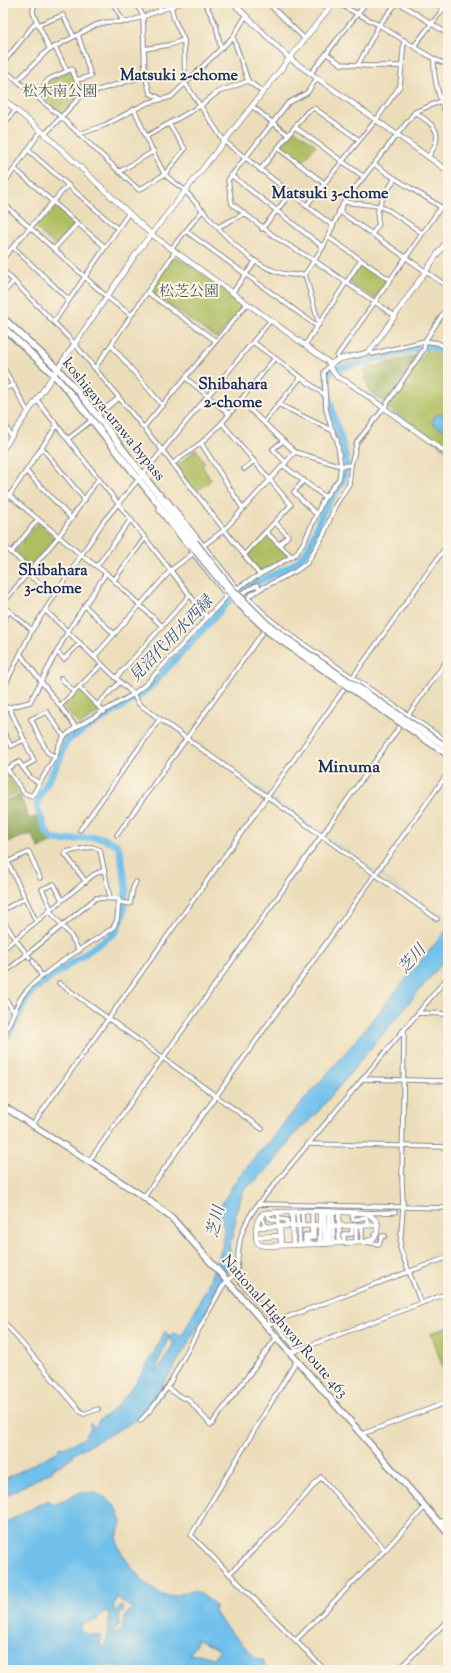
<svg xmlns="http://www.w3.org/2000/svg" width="451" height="1673" font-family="'Sorts Mill Goudy','Noto Serif JP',serif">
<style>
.green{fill:#aebe60;stroke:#64765f}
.forest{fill:#8aa556;stroke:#526a5a}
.water{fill:#70c0eb;stroke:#4678a4;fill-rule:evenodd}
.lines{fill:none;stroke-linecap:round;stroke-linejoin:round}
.stream{stroke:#70c0eb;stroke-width:1}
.river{stroke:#70c0eb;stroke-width:7}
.minor-casing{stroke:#84868c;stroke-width:5.5}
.tertiary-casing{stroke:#84868c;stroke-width:6}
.trunk-casing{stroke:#84868c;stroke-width:8}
.minor{stroke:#fff;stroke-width:3.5}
.tertiary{stroke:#fff;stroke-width:4.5}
.trunk{stroke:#fff;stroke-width:5.5}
.trunk-bridge-casing{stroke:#84868c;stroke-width:8;stroke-linecap:butt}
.trunk-bridge{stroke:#fff;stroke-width:5.5}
.labels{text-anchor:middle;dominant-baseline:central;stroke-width:4;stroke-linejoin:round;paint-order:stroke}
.park-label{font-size:15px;fill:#475a5f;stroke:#fcf5e5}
.street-label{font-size:15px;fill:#1b2f5e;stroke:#fcf5e5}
.neighbourhood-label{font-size:16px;font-weight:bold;fill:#1b2f5e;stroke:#fcf5e5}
.water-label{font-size:16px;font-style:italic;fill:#355a88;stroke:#fcf5e5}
.quarter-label{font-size:17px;font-weight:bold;fill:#1b2f5e;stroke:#fcf5e5}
</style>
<rect width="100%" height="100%" fill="#fcf5e5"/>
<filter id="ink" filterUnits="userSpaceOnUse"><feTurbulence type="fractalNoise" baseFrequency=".025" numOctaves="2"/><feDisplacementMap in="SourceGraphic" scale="8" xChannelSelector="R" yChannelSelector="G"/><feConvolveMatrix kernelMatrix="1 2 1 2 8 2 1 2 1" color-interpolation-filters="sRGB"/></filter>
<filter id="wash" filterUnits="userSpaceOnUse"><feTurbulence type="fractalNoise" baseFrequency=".012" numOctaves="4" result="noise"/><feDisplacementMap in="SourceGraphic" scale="16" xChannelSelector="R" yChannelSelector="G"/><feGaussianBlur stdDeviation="0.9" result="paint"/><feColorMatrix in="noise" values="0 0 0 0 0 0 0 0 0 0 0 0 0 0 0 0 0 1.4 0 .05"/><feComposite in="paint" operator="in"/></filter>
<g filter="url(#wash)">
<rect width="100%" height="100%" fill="#ecddba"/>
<g class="green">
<polygon points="70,71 72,72 80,95 63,114 60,114 39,93 50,79"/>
<polygon points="294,131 296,131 316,145 301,164 281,147"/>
<polygon points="53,205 55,205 75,223 55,246 34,226"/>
<polygon points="173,256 204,275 244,304 218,337 216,338 150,292"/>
<polygon points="361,264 386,280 375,299 349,282"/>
<polygon points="427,349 438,352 448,359 448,451 386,407"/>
<polygon points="196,449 205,463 202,466 211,480 196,492 176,467"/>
<polygon points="39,522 55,538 31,567 14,552"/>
<polygon points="266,534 290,558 259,571 247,556"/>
<polygon points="79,689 101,711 79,725 63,707 63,705"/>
<polygon points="3,768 18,792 3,798"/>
<polygon points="448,1327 448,1383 431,1333"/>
</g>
<g class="forest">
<polygon points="416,355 417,358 387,401 383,401 369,391 364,371 365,369"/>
<polygon points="20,795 29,819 38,816 43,830 53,842 39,848 31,834 3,844 3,801"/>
</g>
<g class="water">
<polygon points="442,414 448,417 448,432 432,423 435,416"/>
<path d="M448 928V956L317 1113 295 1134 277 1158 258 1179 244 1189 235 1215 236 1222 233 1230 234 1237 229 1244 230 1252 225 1259 227 1262 225 1267 228 1273H225L219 1287 217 1286C215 1302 151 1408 139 1418 135 1421 77 1453 73 1453L72 1457 59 1466 55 1465 56 1468H53L52 1471 3 1497V1480L57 1452 59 1450V1447L64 1448 83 1439 91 1428 89 1424 91 1423 93 1427 98 1424V1421C129 1401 149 1363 165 1331L170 1336 172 1333 182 1336 207 1287 222 1247 225 1231 218 1210 235 1182 257 1154 267 1145 288 1118 342 1057ZM169 1336 170 1340 174 1343 162 1364 154 1373Z"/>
<path d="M79 1493C86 1493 94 1492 101 1495 109 1499 121 1511 121 1521 120 1529 115 1537 118 1545 122 1558 149 1591 162 1595 173 1598 183 1593 193 1590L203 1595 215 1605 214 1611 224 1625 256 1658 263 1661 267 1670H214L212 1668 211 1670H205L207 1666 205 1662C193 1663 181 1663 171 1670H116L119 1666 117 1664 110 1667 105 1666 102 1670H3V1646L6 1642 3 1637V1524L48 1500 49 1502 57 1505 60 1500 62 1502ZM116 1597 132 1608 124 1618 122 1632 113 1634V1632L120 1624 119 1616 123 1612 124 1608 121 1606 118 1610 113 1611ZM104 1612H109C107 1625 112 1637 102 1648L100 1647 101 1636 86 1634 80 1628 82 1624 97 1620ZM196 1639 220 1650 213 1658 198 1654 189 1655 196 1644Z"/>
</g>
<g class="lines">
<g class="stream">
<polyline points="344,378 348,379 384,404"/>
<polyline points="387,406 448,450"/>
<polyline points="158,717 186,736"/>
<polyline points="195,742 266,793"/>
<polyline points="102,795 156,719"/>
<polyline points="272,798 322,833"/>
<polyline points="324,835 376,872"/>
<polyline points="378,873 448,925"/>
</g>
<g class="river">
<path d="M240 591C258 580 280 574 297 562 311 551 315 532 321 516 328 498 348 483 346 462 345 441 319 389 331 371L427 346 436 348 448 356"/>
<path d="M3 1042C16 1026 21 1006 33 990L116 932 123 916 126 887 120 851 117 845 103 838 92 837 62 841 52 838 46 831 37 807 38 799 60 759 64 746 69 739 141 695 149 688 230 600"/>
</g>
</g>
</g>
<g filter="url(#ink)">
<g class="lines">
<g class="minor-casing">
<g id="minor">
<polyline points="34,3 33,13 50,50"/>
<polyline points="113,3 123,21"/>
<polyline points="136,3 143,16 145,76 150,93 161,99"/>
<polyline points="157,3 161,10"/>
<polyline points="205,3 216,25 221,49"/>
<polyline points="268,3 305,39"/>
<polyline points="337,3 379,25 434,59 448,65"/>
<polyline points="399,3 448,34"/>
<polyline points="435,3 448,12"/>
<polyline points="171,6 174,19 184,40 185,83 224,141 333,226"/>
<polyline points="38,25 63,15 74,37"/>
<polyline points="233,37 248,81 263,92"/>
<polyline points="414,46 448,3"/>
<polyline points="55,47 67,71"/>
<polyline points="144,49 169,45 184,40"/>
<polyline points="327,54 341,64 367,66 401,66"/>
<path d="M434 59C433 79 440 101 448 119"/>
<polyline points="3,63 36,22"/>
<polyline points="358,65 379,25 397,3"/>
<polyline points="3,69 61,117 139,190 165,174 185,149 169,124"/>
<polyline points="311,73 366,3"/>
<polyline points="317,78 307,93 288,103 228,180 232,204 278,239 315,261 395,316"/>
<polyline points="18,80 47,51 96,25 107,22 128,22 181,3"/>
<polyline points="77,80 91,76 78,35"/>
<polyline points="35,95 49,79 72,69 82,95"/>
<polyline points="252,106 288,135"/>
<path d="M134 109C144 130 152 153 164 173 169 181 181 185 187 193 215 223 257 283 305 274L323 247 344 202 374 164C398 182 424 195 448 212"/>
<path d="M415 112C436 127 445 133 428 157"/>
<polyline points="3,125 16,109"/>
<polyline points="295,127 364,177"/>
<polyline points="45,134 82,95 145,76"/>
<polyline points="80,134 105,125 147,103 171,97 233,37 246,16"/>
<polyline points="147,136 200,106 218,92 248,81"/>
<polyline points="278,148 325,184"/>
<polyline points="28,150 118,229"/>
<polyline points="374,164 415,112 441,101"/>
<polyline points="15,169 105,247"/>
<polyline points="260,170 307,112 314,108 359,140"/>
<polyline points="119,172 154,151"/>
<polyline points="231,175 323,247"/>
<polyline points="3,185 41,131"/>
<polyline points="344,202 379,206 390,211 422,233"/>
<polyline points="3,203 107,297 131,315"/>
<polyline points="306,206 376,120 400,86 404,40"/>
<polyline points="339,211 448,287"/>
<polyline points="218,227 244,214"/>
<polyline points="262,229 290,194"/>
<polyline points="186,231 317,326"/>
<path d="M372 234 379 224C373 208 387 192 394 180"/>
<polyline points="328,237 390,280"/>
<polyline points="13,247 69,300"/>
<polyline points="54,249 78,223"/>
<polyline points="171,249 203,210"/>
<polyline points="3,258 68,185"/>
<polyline points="3,270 74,343 162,450 259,574"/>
<polyline points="305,274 319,324"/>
<polyline points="147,292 216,341"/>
<polyline points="3,293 14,281"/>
<polyline points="232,293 255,262"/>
<polyline points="54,322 128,214"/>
<polyline points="253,342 325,395"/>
<polyline points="111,345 163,406"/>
<polyline points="305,345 361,260"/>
<polyline points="370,351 372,354 425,341 448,306"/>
<polyline points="338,360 337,356 441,207"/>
<polyline points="3,367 28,412"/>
<polyline points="95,368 175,252"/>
<polyline points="186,378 229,414"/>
<polyline points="3,389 14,385"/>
<polyline points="37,400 207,617"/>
<polyline points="240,400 295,452 341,466 351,465 357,442 384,408 424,349 425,341 438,343 448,349"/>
<polyline points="278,404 333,431"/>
<polyline points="97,415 119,398"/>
<polyline points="3,419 11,437"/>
<polyline points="264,422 301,377"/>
<polyline points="222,423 291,505 244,555"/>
<polyline points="144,427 247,304"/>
<polyline points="68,439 92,420"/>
<polyline points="283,441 273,449 286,463"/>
<polyline points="201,443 243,509"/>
<polyline points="42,448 85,500"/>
<polyline points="172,464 201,443 222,423 275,358"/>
<polyline points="284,466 325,497"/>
<polyline points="244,469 254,461"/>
<polyline points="26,471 72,519"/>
<polyline points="304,480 294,492 316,514"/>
<polyline points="3,490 81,555 106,573 162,626"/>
<polyline points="159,493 169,502 237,588"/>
<polyline points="158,503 159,510 227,596"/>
<polyline points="3,505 57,425"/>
<polyline points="275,522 288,536 279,545"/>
<polyline points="266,532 292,557"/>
<polyline points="3,545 31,570"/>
<polyline points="11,553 38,519"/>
<polyline points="97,566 131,519"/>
<polyline points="27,574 55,594"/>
<polyline points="114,580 145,538"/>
<polyline points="260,589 296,571 307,563 324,534 335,506 349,484 351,465"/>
<polyline points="239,595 257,585 260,589 249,596 249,599 272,621 299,641 408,715 448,659"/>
<polyline points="3,603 59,536 99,478"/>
<polyline points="3,606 32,630"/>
<polyline points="85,606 114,634"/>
<polyline points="45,610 133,694 139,704 437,919"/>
<polyline points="3,622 9,611"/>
<polyline points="57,652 64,659 80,643"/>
<polyline points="21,655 76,727"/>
<polyline points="94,657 171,570 224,530 295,452"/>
<polyline points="61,678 74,692"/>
<polyline points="116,678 190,595"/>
<polyline points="79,687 104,712"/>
<polyline points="3,689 32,630 103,522 271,320"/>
<polyline points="97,705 120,682"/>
<polyline points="60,706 102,664"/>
<polyline points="9,707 34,761 23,767"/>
<polyline points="3,709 30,702 68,631 106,573"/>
<polyline points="3,731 11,746 24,740"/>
<polyline points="55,757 47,752 31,719 47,712 64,737"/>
<polyline points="3,763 24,793 32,796 56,755 58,747 64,737 76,727 132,695 146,684 227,596 242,585 296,554 305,540 323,500 339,479 341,466 337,440 331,427 326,409 324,372 329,366"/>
<polyline points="6,769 19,762 30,777 39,783"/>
<polyline points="80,830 159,720"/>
<polyline points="117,835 266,628"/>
<polyline points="3,852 36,921"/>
<polyline points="3,864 29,852 40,878"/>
<polyline points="86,882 65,854 66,852 92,847 100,850 110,898"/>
<polyline points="120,902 130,904 133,888 136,882"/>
<polyline points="51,909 42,889 54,884 62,900"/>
<polyline points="3,910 25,898"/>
<polyline points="49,910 71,936 79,951"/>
<polyline points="3,920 15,939 30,958"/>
<polyline points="3,949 93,875 104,870"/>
<polyline points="33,961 42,977"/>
<path d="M3 974 96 898 119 899 117 920 113 928C88 945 40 972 23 995 14 1007 12 1022 3 1034"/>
<polyline points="59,983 262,1129"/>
<polyline points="3,996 14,1012"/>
<polyline points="418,1013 448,1014"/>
<polyline points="404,1030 402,1179 403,1207 400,1248 421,1303"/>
<polyline points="363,1079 448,1081"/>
<polyline points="33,1124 448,544"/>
<polyline points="308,1144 448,1147"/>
<polyline points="89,1161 408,715 448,742"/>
<polyline points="144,1197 448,773"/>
<polyline points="258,1204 448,977"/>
<polyline points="302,1211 303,1226"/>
<polyline points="312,1211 312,1225"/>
<polyline points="268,1212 269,1218 278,1221 278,1226"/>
<polyline points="278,1212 279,1219 287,1220 287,1226"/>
<polyline points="297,1212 298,1226"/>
<polyline points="333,1212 333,1243"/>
<polyline points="352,1212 353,1220 366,1217 369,1225"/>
<polyline points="365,1213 395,1212"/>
<polyline points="261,1215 266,1227"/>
<polyline points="362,1225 362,1242"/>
<polyline points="299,1226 300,1244"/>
<polyline points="356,1226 356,1242"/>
<polyline points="366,1242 379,1244 382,1236 385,1236"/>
<polyline points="344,1243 344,1234 352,1234 352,1226"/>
<polyline points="305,1244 305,1235 312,1235 311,1225"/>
<polyline points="308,1244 308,1238 314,1238 314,1225"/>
<polyline points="235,1275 297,1350"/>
<polyline points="3,1321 80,1411 84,1414 98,1409"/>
<polyline points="266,1325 448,1257"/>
<polyline points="290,1353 448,1293"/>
<polyline points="297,1360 191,1535 325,1670"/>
<polyline points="167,1388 183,1398 187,1398 211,1425 277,1337"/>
<path d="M140 1421 152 1408 167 1388 221 1289 227 1280 237 1274C238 1244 239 1229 258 1204L448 1208"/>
<polyline points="362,1434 448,1402"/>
<polyline points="439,1523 448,1517"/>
<polyline points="229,1574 280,1524 321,1477 385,1550"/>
<polyline points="296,1640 385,1550 425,1507"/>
<polyline points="398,1670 448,1620"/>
</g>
</g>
<g class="tertiary-casing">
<g id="tertiary">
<polyline points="233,3 289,58 448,171"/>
<polyline points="3,15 6,3"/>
<polyline points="3,99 45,134 151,234 331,364"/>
<path d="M448 239 371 350C359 359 339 354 329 366L337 377 348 382 448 454"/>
<polyline points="3,449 138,251 333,3"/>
<path d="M316 1211 367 1213 377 1221V1233L373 1239 365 1242 266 1246 260 1245 257 1242C255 1231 255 1220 264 1213Z"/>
<polyline points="320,1211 320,1244"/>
<polyline points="324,1211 325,1244"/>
<polyline points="329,1211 329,1243"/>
<polyline points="292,1212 293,1245"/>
<polyline points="280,1226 281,1245"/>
<polyline points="333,1226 378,1225"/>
<polyline points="256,1227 320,1225"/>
<polyline points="256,1237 280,1236"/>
<polyline points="339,1243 339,1212"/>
</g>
</g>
<g class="trunk-casing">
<g id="trunk">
<polyline points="3,318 57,368 81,395 195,542"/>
<polyline points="3,327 54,375 76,400 191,545"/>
<polyline points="3,1106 144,1197 172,1218 448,1533"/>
</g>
</g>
<use href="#minor" class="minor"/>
<use href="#tertiary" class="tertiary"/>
<use href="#trunk" class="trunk"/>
<g class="trunk-bridge-casing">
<g id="trunk-bridge">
<polyline points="195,542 231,588 267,624 298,647 448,748"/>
<polyline points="191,545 238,603 270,633 448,755"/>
</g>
</g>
<use href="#trunk-bridge" class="trunk-bridge"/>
</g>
</g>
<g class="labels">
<g class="park-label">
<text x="60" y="92">松木南公園</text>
<text x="189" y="292">松芝公園</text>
</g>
<g class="street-label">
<text transform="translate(113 420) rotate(51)">koshigaya-urawa bypass</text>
<text transform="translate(284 1327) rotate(49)">National Highway Route 463</text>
</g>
<g class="neighbourhood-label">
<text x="179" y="76">Matsuki 2-chome</text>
<text x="330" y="194">Matsuki 3-chome</text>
<text x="233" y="385">Shibahara<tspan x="233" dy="18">2-chome</tspan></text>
<text x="53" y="571">Shibahara<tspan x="53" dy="18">3-chome</tspan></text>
</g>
<g class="water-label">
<text transform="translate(172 640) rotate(-46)">見沼代用水西縁</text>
<text transform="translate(413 960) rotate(-48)">芝川</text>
<text transform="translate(217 1222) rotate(-77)">芝川</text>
</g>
<g class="quarter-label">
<text x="349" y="768">Minuma</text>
</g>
</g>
<rect width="451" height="1673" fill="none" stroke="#fcf5e5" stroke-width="16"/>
</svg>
